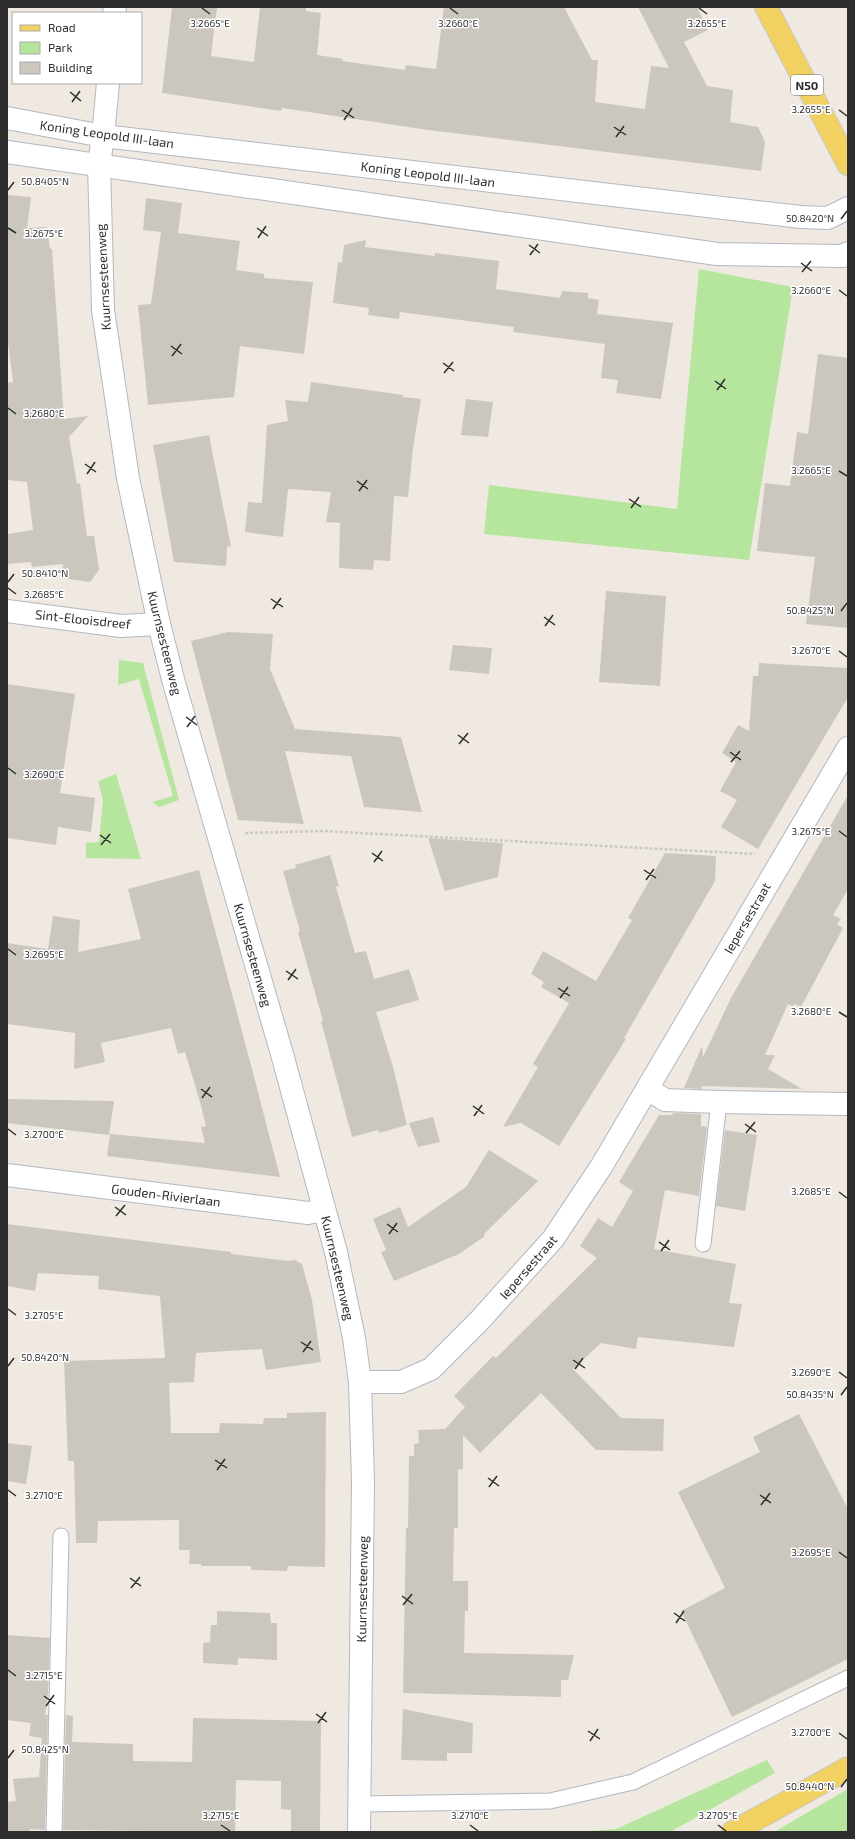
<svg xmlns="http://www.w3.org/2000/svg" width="855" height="1839" font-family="'Exo 2',sans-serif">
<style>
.green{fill:#b6e59e}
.building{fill:#cbc7bf}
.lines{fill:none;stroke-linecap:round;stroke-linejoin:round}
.service-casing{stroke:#b4b7c1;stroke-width:17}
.minor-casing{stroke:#b4b7c1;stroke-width:24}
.tertiary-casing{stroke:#b4b7c1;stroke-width:24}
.primary-casing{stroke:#c9c9c9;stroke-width:24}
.path{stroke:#c9c9c9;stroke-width:2.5;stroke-dasharray:3 2;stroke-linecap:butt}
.service{stroke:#fff;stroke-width:15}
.minor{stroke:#fff;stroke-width:22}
.tertiary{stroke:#fff;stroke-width:22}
.primary{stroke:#f2d163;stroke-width:22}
.ticks{fill:none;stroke:#2e2e2e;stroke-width:1.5}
.labels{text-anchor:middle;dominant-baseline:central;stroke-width:3;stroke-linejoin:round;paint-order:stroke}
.shield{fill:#fff;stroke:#6d6d6d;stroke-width:1}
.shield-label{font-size:12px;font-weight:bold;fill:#2e2e2e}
.street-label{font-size:13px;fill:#2e2e2e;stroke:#fff}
.ticks-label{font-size:10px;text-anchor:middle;fill:#2e2e2e;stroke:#fff;stroke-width:3;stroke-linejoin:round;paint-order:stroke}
</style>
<rect width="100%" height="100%" fill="#efe9e1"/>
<g class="green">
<polygon points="699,269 793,287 749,560 484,534 489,485 677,509"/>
<polygon points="119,660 143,663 179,800 159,807 152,802 173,796 139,679 118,685"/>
<polygon points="116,774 141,859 86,858 86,843 99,842 103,800 98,781"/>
<polygon points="767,1760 775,1773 670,1832 574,1832 616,1829"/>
<polygon points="848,1789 848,1832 774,1832"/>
</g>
<g class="building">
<polygon points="172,7 217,7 211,56 254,62 260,7 306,7 306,11 321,13 317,55 343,59 342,61 405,70 406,65 436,69 444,7 564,7 592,60 598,60 595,102 645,109 651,66 669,68 638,7 697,7 708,30 684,42 707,86 733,90 730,122 758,127 765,142 761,171 428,130 282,108 281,111 162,93"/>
<polygon points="7,195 31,197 27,228 47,227 50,249 52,249 64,419 88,416 69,437 77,484 80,483 87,536 94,536 99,570 90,582 61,578 63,564 32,567 31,562 7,564 8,534 33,530 27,482 8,480 7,383 13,382 7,335"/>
<polygon points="146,198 182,203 178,233 240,241 236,270 264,274 264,278 313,282 304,354 240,346 234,397 148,405 138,305 151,304 161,232 143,230"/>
<polygon points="366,240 365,247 435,256 435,253 499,261 496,289 560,298 562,291 588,293 588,298 599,300 597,314 673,323 661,399 616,393 618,380 601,378 605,344 513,332 514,327 400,312 399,319 368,315 369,308 333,303 338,262 342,263 344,245"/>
<polygon points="818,354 848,358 848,628 806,624 815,557 757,551 765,483 790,486 797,432 808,434"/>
<polygon points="311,382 403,395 403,397 421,399 413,448 408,497 394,496 390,561 374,560 373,570 339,568 340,523 326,522 331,492 288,489 283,537 245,532 248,502 262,503 267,425 288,421 285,400 308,402"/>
<polygon points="466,399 493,402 488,437 461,435"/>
<polygon points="209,435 231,547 227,546 226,566 174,562 153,445"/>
<polygon points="606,591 666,596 660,686 599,682"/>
<polygon points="228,632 273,634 270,669 295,729 401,737 422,812 364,807 351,756 285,751 304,824 238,820 191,641"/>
<polygon points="453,645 492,648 489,674 449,670"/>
<polygon points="759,663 848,668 848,697 758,849 721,827 737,800 720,791 736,762 722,753 738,725 749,731 753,676 758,676"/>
<polygon points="7,684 75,694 60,793 95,798 91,832 58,827 56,845 7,838"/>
<polygon points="848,795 848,889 833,915 841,919 837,924 843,928 801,1007 794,1004 793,1007 788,1004 765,1055 775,1055 768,1069 802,1089 702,1086 702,1089 684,1088 702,1046 703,1057 731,998"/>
<polygon points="428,838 503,843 498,877 445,891"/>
<polygon points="665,853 716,856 715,881 624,1038 626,1039 559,1146 521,1123 503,1127 538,1067 533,1064 569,1003 541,987 544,982 531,974 543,951 596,981 632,920 628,918"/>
<polygon points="330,855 339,886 336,887 355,953 366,951 374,979 409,969 419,1000 376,1012 393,1067 407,1125 379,1133 378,1130 352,1137 321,1021 323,1021 298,932 300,931 283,871 296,868 295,865"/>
<polygon points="199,870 257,1088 280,1177 107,1156 110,1134 205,1143 201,1127 206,1126 200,1102 185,1052 178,1054 171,1028 101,1043 105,1062 74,1069 75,1033 7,1024 7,943 48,949 53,916 80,920 78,952 141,939 128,889"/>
<polygon points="7,1099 114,1101 109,1135 7,1123"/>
<polygon points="673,1113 701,1114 701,1126 707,1127 699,1196 665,1190 654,1249 736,1264 729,1303 742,1304 734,1347 638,1337 636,1349 601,1343 573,1369 621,1418 664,1419 663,1451 596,1450 541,1393 480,1453 463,1435 463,1469 458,1470 458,1528 454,1528 453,1581 468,1581 468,1611 465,1611 464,1653 574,1655 568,1680 561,1680 561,1697 403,1693 406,1528 408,1528 409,1456 414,1456 414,1444 419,1443 418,1430 445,1429 465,1407 454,1396 493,1356 496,1358 597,1258 580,1246 598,1218 612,1227 633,1191 619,1182 659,1115 672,1115"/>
<polygon points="433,1117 440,1142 418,1147 409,1123"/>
<polygon points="725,1130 757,1135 745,1211 716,1206"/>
<polygon points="489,1150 538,1181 484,1234 485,1236 459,1254 394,1281 381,1252 386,1250 373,1219 400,1207 408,1227 466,1187"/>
<polygon points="7,1224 231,1252 231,1254 288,1261 295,1260 302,1264 312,1300 321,1362 266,1370 262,1349 196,1353 194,1382 169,1383 171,1433 219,1433 220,1423 263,1424 264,1418 287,1418 287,1413 326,1412 325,1567 288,1566 287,1571 251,1570 251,1566 201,1566 201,1564 189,1564 190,1550 179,1550 179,1520 98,1521 97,1543 76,1543 74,1461 68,1461 64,1361 165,1358 160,1296 98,1289 99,1276 38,1273 35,1291 7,1286"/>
<polygon points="799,1414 848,1509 848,1659 732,1717 681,1611 725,1588 678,1492 760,1452 753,1437"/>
<polygon points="7,1443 32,1446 26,1484 7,1481"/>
<polygon points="217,1611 270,1613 271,1623 277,1623 277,1660 238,1658 238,1665 203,1663 203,1643 210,1642 211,1625 217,1625"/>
<polygon points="7,1635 50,1638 48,1693 45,1715 48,1715 45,1830 30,1829 30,1832 7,1832 7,1802 16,1801 13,1779 39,1777 42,1738 29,1736 31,1723 7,1720"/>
<polygon points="403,1709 473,1723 472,1753 447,1753 447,1761 401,1760"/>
<polygon points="66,1715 73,1716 72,1742 133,1744 133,1761 192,1762 193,1718 321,1721 320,1832 291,1832 291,1810 281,1809 281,1781 236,1780 235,1832 63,1830"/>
</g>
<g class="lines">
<g class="service-casing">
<g id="service">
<polyline points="703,1244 719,1102"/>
<polyline points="360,1804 550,1801 633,1782 848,1678"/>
<polyline points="54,1832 61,1536"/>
</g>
</g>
<g class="minor-casing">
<g id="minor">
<polyline points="7,118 103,136 801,217 828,218 848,208"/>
<polyline points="7,152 717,254 843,256 848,253"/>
<polyline points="7,611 121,626 159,624"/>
<polyline points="648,1089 665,1100 719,1102 848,1104"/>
<polyline points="7,1175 308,1213 324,1210"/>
<polyline points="360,1382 401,1382 431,1369 479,1321 553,1239 601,1167 848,748"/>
</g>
</g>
<g class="tertiary-casing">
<g id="tertiary">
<polyline points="114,13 115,7"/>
<polyline points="108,83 103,136 99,165 103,310 128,478 159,624 174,683 282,1054 336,1252 354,1338 360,1382 363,1481 359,1832"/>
</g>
</g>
<g class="primary-casing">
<g id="primary">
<polyline points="766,7 848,164"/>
<polyline points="733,1832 848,1768"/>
</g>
</g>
<polyline class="path" points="245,833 323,831 755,854"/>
<use href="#service" class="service"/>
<use href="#minor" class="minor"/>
<use href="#tertiary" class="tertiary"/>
<use href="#primary" class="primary"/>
</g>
<path class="ticks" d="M202 8 210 14M450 8 458 14M699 8 707 14M70 92 81 101M72 102 80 91M342 110 354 118M839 110 847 116M344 120 352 108M614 127 626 135M616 137 624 126M8 190 14 182M841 219 847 211M8 228 16 233M257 228 268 236M258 238 266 226M529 245 540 253M530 255 538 244M801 263 812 271M802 272 811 261M839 290 847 296M171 346 182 354M172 356 181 344M443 363 454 371M444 373 453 362M715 381 726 389M717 390 725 379M8 408 16 414M85 464 96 472M839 471 847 476M87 474 95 462M357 481 368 489M359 491 367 480M629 499 641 507M631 508 639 497M8 582 14 574M8 588 16 594M271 599 283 607M273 609 281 598M841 611 847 603M544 617 555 625M545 626 553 615M839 651 847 657M186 717 197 725M187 727 195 716M458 735 469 743M459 744 468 733M730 752 741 760M731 762 740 751M8 768 16 774M839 831 847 837M100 835 111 843M101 845 110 834M372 853 383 861M374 862 382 851M644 870 656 878M646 880 654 869M8 949 16 955M286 971 298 979M288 980 296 969M558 988 570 996M560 998 568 987M839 1012 847 1017M201 1089 212 1097M202 1098 210 1087M473 1106 484 1114M474 1116 482 1105M745 1124 756 1132M8 1129 16 1135M746 1133 755 1122M839 1192 847 1198M115 1207 126 1215M116 1216 125 1205M387 1224 398 1232M389 1234 397 1223M659 1242 670 1250M661 1251 669 1240M8 1309 16 1315M301 1342 313 1350M303 1352 311 1341M573 1360 585 1368M8 1366 14 1358M575 1369 583 1358M839 1372 847 1378M841 1395 847 1387M215 1460 227 1468M217 1470 225 1459M488 1478 499 1486M489 1487 497 1476M8 1490 16 1496M760 1495 771 1503M761 1505 770 1493M839 1552 847 1558M130 1578 141 1586M131 1588 140 1577M402 1596 413 1604M403 1605 412 1594M674 1613 685 1621M676 1623 684 1611M8 1670 16 1676M44 1696 55 1704M46 1706 54 1695M316 1714 327 1722M318 1723 326 1712M588 1731 600 1739M839 1733 847 1739M590 1741 598 1729M8 1758 14 1750M841 1787 847 1779M221 1825 230 1831M470 1825 478 1831M718 1825 726 1831"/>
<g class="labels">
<rect class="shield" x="791" y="75" width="32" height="20" rx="3"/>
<g class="shield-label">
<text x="807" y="85">N50</text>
</g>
<g class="street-label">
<text transform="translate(107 134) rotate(8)">Koning Leopold III-laan</text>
<text transform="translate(428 174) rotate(7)">Koning Leopold III-laan</text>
<text transform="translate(103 277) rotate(-93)">Kuurnsesteenweg</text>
<text transform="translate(83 619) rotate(6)">Sint-Elooisdreef</text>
<text transform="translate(165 643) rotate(76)">Kuurnsesteenweg</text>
<text transform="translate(747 918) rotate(-60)">Iepersestraat</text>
<text transform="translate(253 955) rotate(74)">Kuurnsesteenweg</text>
<text transform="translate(166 1195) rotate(7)">Gouden-Rivierlaan</text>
<text transform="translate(528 1267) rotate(-49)">Iepersestraat</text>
<text transform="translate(338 1268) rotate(77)">Kuurnsesteenweg</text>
<text transform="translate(362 1589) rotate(-89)">Kuurnsesteenweg</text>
</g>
</g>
<g class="ticks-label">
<text x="210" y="27">3.2665°E</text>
<text x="458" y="27">3.2660°E</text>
<text x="707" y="27">3.2655°E</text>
<text x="811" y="113">3.2655°E</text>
<text x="45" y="185">50.8405°N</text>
<text x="810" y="222">50.8420°N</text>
<text x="44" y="237">3.2675°E</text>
<text x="811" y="294">3.2660°E</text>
<text x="44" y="417">3.2680°E</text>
<text x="811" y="474">3.2665°E</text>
<text x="45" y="577">50.8410°N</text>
<text x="44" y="598">3.2685°E</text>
<text x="810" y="614">50.8425°N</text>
<text x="811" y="654">3.2670°E</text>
<text x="44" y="778">3.2690°E</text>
<text x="811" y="835">3.2675°E</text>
<text x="44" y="958">3.2695°E</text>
<text x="811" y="1015">3.2680°E</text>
<text x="44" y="1138">3.2700°E</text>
<text x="811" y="1195">3.2685°E</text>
<text x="44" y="1319">3.2705°E</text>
<text x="45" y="1361">50.8420°N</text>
<text x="811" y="1376">3.2690°E</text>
<text x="810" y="1398">50.8435°N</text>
<text x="44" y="1499">3.2710°E</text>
<text x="811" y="1556">3.2695°E</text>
<text x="44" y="1679">3.2715°E</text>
<text x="811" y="1736">3.2700°E</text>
<text x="45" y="1753">50.8425°N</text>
<text x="810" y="1790">50.8440°N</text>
<text x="221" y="1819">3.2715°E</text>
<text x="470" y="1819">3.2710°E</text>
<text x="718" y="1819">3.2705°E</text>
</g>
<rect width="855" height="1839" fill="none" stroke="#2e2e2e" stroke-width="16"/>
<rect x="12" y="12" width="130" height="72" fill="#ffffff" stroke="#ababab"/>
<rect x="20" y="25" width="20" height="6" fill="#f2d163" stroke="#ababab"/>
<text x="48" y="32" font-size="12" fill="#2e2e2e">Road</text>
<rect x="20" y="42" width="20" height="12" fill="#b6e59e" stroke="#ababab"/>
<text x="48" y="52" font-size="12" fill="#2e2e2e">Park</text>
<rect x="20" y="62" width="20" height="12" fill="#cbc7bf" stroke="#ababab"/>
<text x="48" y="72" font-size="12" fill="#2e2e2e">Building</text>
</svg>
